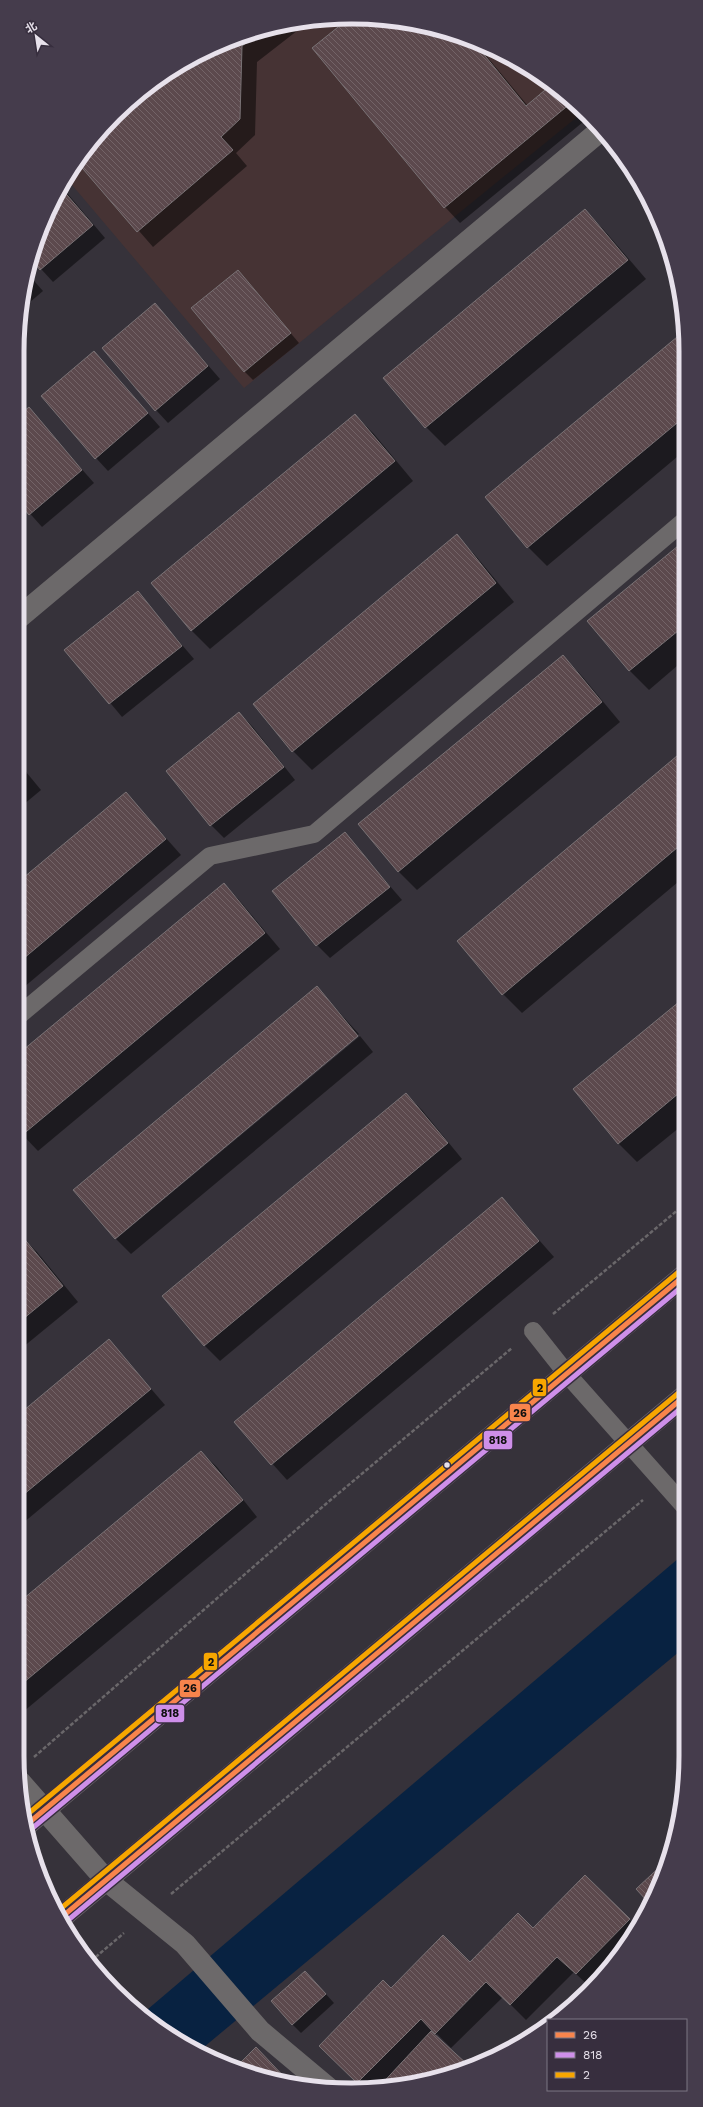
<svg xmlns="http://www.w3.org/2000/svg" width="703" height="2107" font-family="'Work Sans','Noto Sans SC',sans-serif">
<style>
.education{fill:#463334}
.water{fill:#082241}
.shadow{fill:#0007}
.building{fill:url(#building-back-hatch);stroke:#797275}
.lines{fill:none;stroke-linecap:round;stroke-linejoin:round}
.path{stroke:#6a676a;stroke-width:2.5;stroke-dasharray:4 2;stroke-linecap:butt}
.service{stroke:#6c696a;stroke-width:18}
.minor{stroke:#6c696a;stroke-width:22}
.primary{stroke:#6e696d;stroke-width:22}
.bus-1-casing{stroke:#372e3e;stroke-width:8}
.bus-2-casing{stroke:#372e3e;stroke-width:8}
.bus-3-casing{stroke:#372e3e;stroke-width:8}
.bus-1{stroke:#f8844c;stroke-width:5}
.bus-2{stroke:#ce8fe9;stroke-width:5}
.bus-3{stroke:#f7a600;stroke-width:5}
.bus-dot{fill:#e7e1eb;stroke:#372e3e;stroke-width:1.5}
.rim{fill:none;stroke:#e7e1eb;stroke-width:5}
.line-badge{stroke:#372e3e;stroke-width:1.5}
.pale-badge-label{font-size:11px;text-anchor:middle;font-weight:bold;fill:#111}
</style>
<defs>
<pattern id="building-back-hatch" width="6" height="6" patternUnits="userSpaceOnUse"><rect width="6" height="6" fill="#5c494d"/><path d="M-1 5l2 2M0 0l6 6M5-1l2 2" fill="none" stroke="#736367"/></pattern>
</defs>
<rect width="100%" height="100%" fill="#36323a"/>
<polygon class="education" points="373,18 438,28 537,73 582,113 244,388 67,179 86,148 131,100 184,62 244,35 308,20"/>
<polygon class="water" points="686,1552 686,1646 198,2052 148,2021 141,2015"/>
<g class="shadow">
<polygon points="373,18 438,28 479,47 528,106 552,86 588,118 460,223 445,207 314,48 349,19"/>
<polygon points="311,20 257,62 255,135 236,153 247,166 153,247 78,161 86,148 131,100 184,62 244,35"/>
<polygon points="62,187 105,238 53,282 31,258 51,204"/>
<polygon points="585,211 604,230 646,279 445,446 426,427 385,378"/>
<polygon points="238,271 299,343 253,380 244,371"/>
<polygon points="27,273 43,291 23,308"/>
<polygon points="155,304 220,379 168,423 156,410"/>
<polygon points="683,333 683,452 547,566 528,547 486,498"/>
<polygon points="94,352 160,427 108,471 96,458"/>
<polygon points="28,408 94,483 42,527 17,499 17,418"/>
<polygon points="355,415 374,434 413,481 210,649 191,630"/>
<polygon points="456,536 475,555 514,602 312,770 293,751"/>
<polygon points="684,542 684,660 649,690 630,671 589,621"/>
<polygon points="137,592 194,659 122,717 66,650"/>
<polygon points="563,656 581,675 620,722 417,890 398,871"/>
<polygon points="239,713 252,726 295,780 224,838 211,825"/>
<polygon points="684,751 684,877 522,1013 503,994 458,941"/>
<polygon points="17,761 41,790 17,810"/>
<polygon points="126,793 181,855 17,993 17,885"/>
<polygon points="344,833 402,900 330,958 317,945"/>
<polygon points="224,884 239,900 280,949 38,1151 17,1129 17,1056"/>
<polygon points="317,988 359,1034 115,1237"/>
<polygon points="685,998 685,1123 637,1162 618,1143"/>
<polygon points="360,1036 373,1052 131,1254 116,1239"/>
<polygon points="406,1094 422,1110 462,1159 220,1361 204,1345"/>
<polygon points="502,1198 554,1257 287,1480 235,1422"/>
<polygon points="22,1237 37,1252 78,1302 17,1352 17,1241"/>
<polygon points="109,1340 165,1405 17,1528 17,1417"/>
<polygon points="201,1452 217,1467 257,1517 17,1717 17,1605"/>
<polygon points="586,1876 636,1926 629,1942 591,1988 574,1972 526,2020 503,1997 451,2048 437,2034 435,2036 438,2079 373,2089 364,2089 320,2046 391,1989 470,1963 533,1929"/>
<polygon points="314,1981 334,2003 301,2033 292,2024"/>
<polygon points="265,2058 287,2081 245,2068 241,2064"/>
</g>
<g class="building">
<polygon points="373,18 438,28 477,46 526,106 551,85 571,103 444,208 312,48 348,19"/>
<polygon points="262,31 242,46 240,119 221,137 233,150 137,232 77,162 86,148 131,100 184,62 244,35"/>
<polygon points="61,188 93,225 40,270 31,259 51,204"/>
<polygon points="585,209 628,260 425,428 383,378"/>
<polygon points="238,270 291,333 244,372 191,308"/>
<polygon points="27,273 31,277 26,281"/>
<polygon points="155,303 208,366 155,411 102,348"/>
<polygon points="683,332 683,418 527,548 485,497"/>
<polygon points="94,351 148,413 95,459 41,396"/>
<polygon points="29,407 82,470 29,515 17,500 17,417"/>
<polygon points="355,414 395,461 191,631 151,583"/>
<polygon points="457,534 496,583 292,752 253,704"/>
<polygon points="684,541 684,626 629,671 587,621"/>
<polygon points="138,591 182,646 109,704 64,650"/>
<polygon points="563,655 602,702 398,872 358,824"/>
<polygon points="239,712 284,767 210,826 166,771"/>
<polygon points="684,750 684,842 502,995 457,941"/>
<polygon points="17,763 26,774 17,782"/>
<polygon points="126,792 166,839 17,964 17,883"/>
<polygon points="345,832 390,887 316,946 272,891"/>
<polygon points="224,883 265,933 21,1136 17,1131 17,1055"/>
<polygon points="317,986 358,1036 115,1239 73,1190"/>
<polygon points="685,997 685,1088 618,1144 573,1089"/>
<polygon points="406,1093 448,1143 204,1346 162,1296"/>
<polygon points="502,1197 539,1241 271,1465 234,1422"/>
<polygon points="22,1236 63,1286 17,1324 17,1240"/>
<polygon points="109,1339 151,1389 17,1500 17,1416"/>
<polygon points="201,1451 243,1500 17,1688 17,1604"/>
<polygon points="666,1861 648,1902 636,1889"/>
<polygon points="585,1875 630,1919 576,1974 557,1957 510,2005 486,1982 435,2034 421,2019 357,2083 319,2046 383,1980 391,1988 443,1935 470,1962 518,1913 533,1928"/>
<polygon points="305,1971 326,1994 292,2025 271,2001"/>
<polygon points="431,2031 468,2065 438,2079 377,2089"/>
<polygon points="256,2047 288,2081 243,2067 239,2064"/>
<polygon points="305,2078 313,2087 298,2084"/>
</g>
<g class="lines">
<g class="path">
<polyline points="553,1314 685,1204"/>
<polyline points="34,1757 327,1503 512,1348"/>
<polyline points="171,1894 643,1500"/>
<polyline points="91,1961 124,1933"/>
</g>
<g class="service">
<polyline points="17,1017 210,856 314,834 684,521"/>
<polyline points="533,1331 567,1374 686,1508"/>
</g>
<g class="minor">
<polyline points="17,619 601,130"/>
<polyline points="20,1782 106,1880 185,1944 260,2031 328,2088"/>
</g>
<g class="primary">
<polyline points="25,1826 685,1275"/>
<polyline points="63,1916 685,1396"/>
</g>
<g class="bus-1-casing">
<g id="bus-1">
<polyline points="25,1826 685,1275"/>
<polyline points="63,1916 685,1396"/>
</g>
</g>
<g class="bus-2-casing">
<g id="bus-2">
<polyline points="29,1831 685,1284"/>
<polyline points="67,1921 685,1405"/>
</g>
</g>
<g class="bus-3-casing">
<g id="bus-3">
<polyline points="23,1818 681,1270"/>
<polyline points="59,1910 681,1391"/>
</g>
</g>
<use href="#bus-1" class="bus-1"/>
<use href="#bus-2" class="bus-2"/>
<use href="#bus-3" class="bus-3"/>
</g>
<circle class="bus-dot" cx="447" cy="1465" r="3.5"/>
<path d="M0 0H703V2107H0ZM351 24H352A327 327 0 0 1 679 351V1756A327 327 0 0 1 352 2083H351A327 327 0 0 1 24 1756V351A327 327 0 0 1 351 24Z" fill="#453c4c" fill-rule="evenodd"/>
<path class="rim" d="M351 24H352A327 327 0 0 1 679 351V1756A327 327 0 0 1 352 2083H351A327 327 0 0 1 24 1756V351A327 327 0 0 1 351 24Z"/>
<g class="line-badge">
<rect x="532" y="1378" width="15" height="19" rx="4" fill="#f7a600"/>
<rect x="509" y="1403" width="22" height="19" rx="4" fill="#f8844c"/>
<rect x="483" y="1430" width="30" height="20" rx="4" fill="#ce8fe9"/>
<rect x="203" y="1652" width="15" height="19" rx="4" fill="#f7a600"/>
<rect x="179" y="1679" width="22" height="19" rx="4" fill="#f8844c"/>
<rect x="155" y="1704" width="30" height="19" rx="4" fill="#ce8fe9"/>
</g>
<g class="pale-badge-label">
<text x="540" y="1392">2</text>
<text x="520" y="1417">26</text>
<text x="498" y="1444">818</text>
<text x="211" y="1666">2</text>
<text x="190" y="1692">26</text>
<text x="170" y="1717">818</text>
</g>
<rect x="547" y="2019" width="140" height="72" fill="#372e3e" stroke="#7d7683"/>
<rect x="555" y="2032" width="20" height="6" fill="#f8844c" stroke="#7d7683"/>
<text x="583" y="2039" font-size="12" fill="#e7e1eb">26</text>
<rect x="555" y="2052" width="20" height="6" fill="#ce8fe9" stroke="#7d7683"/>
<text x="583" y="2059" font-size="12" fill="#e7e1eb">818</text>
<rect x="555" y="2072" width="20" height="6" fill="#f7a600" stroke="#7d7683"/>
<text x="583" y="2079" font-size="12" fill="#e7e1eb">2</text>
<g transform="translate(36 36) rotate(330)" stroke="#372e3e" stroke-width="3" paint-order="stroke">
<path d="M0-3L7 15L0 10L-7 15Z" fill="#e7e1eb"/>
<text y="-6" font-size="11" font-weight="bold" text-anchor="middle" fill="#e7e1eb">北</text>
</g>
</svg>
